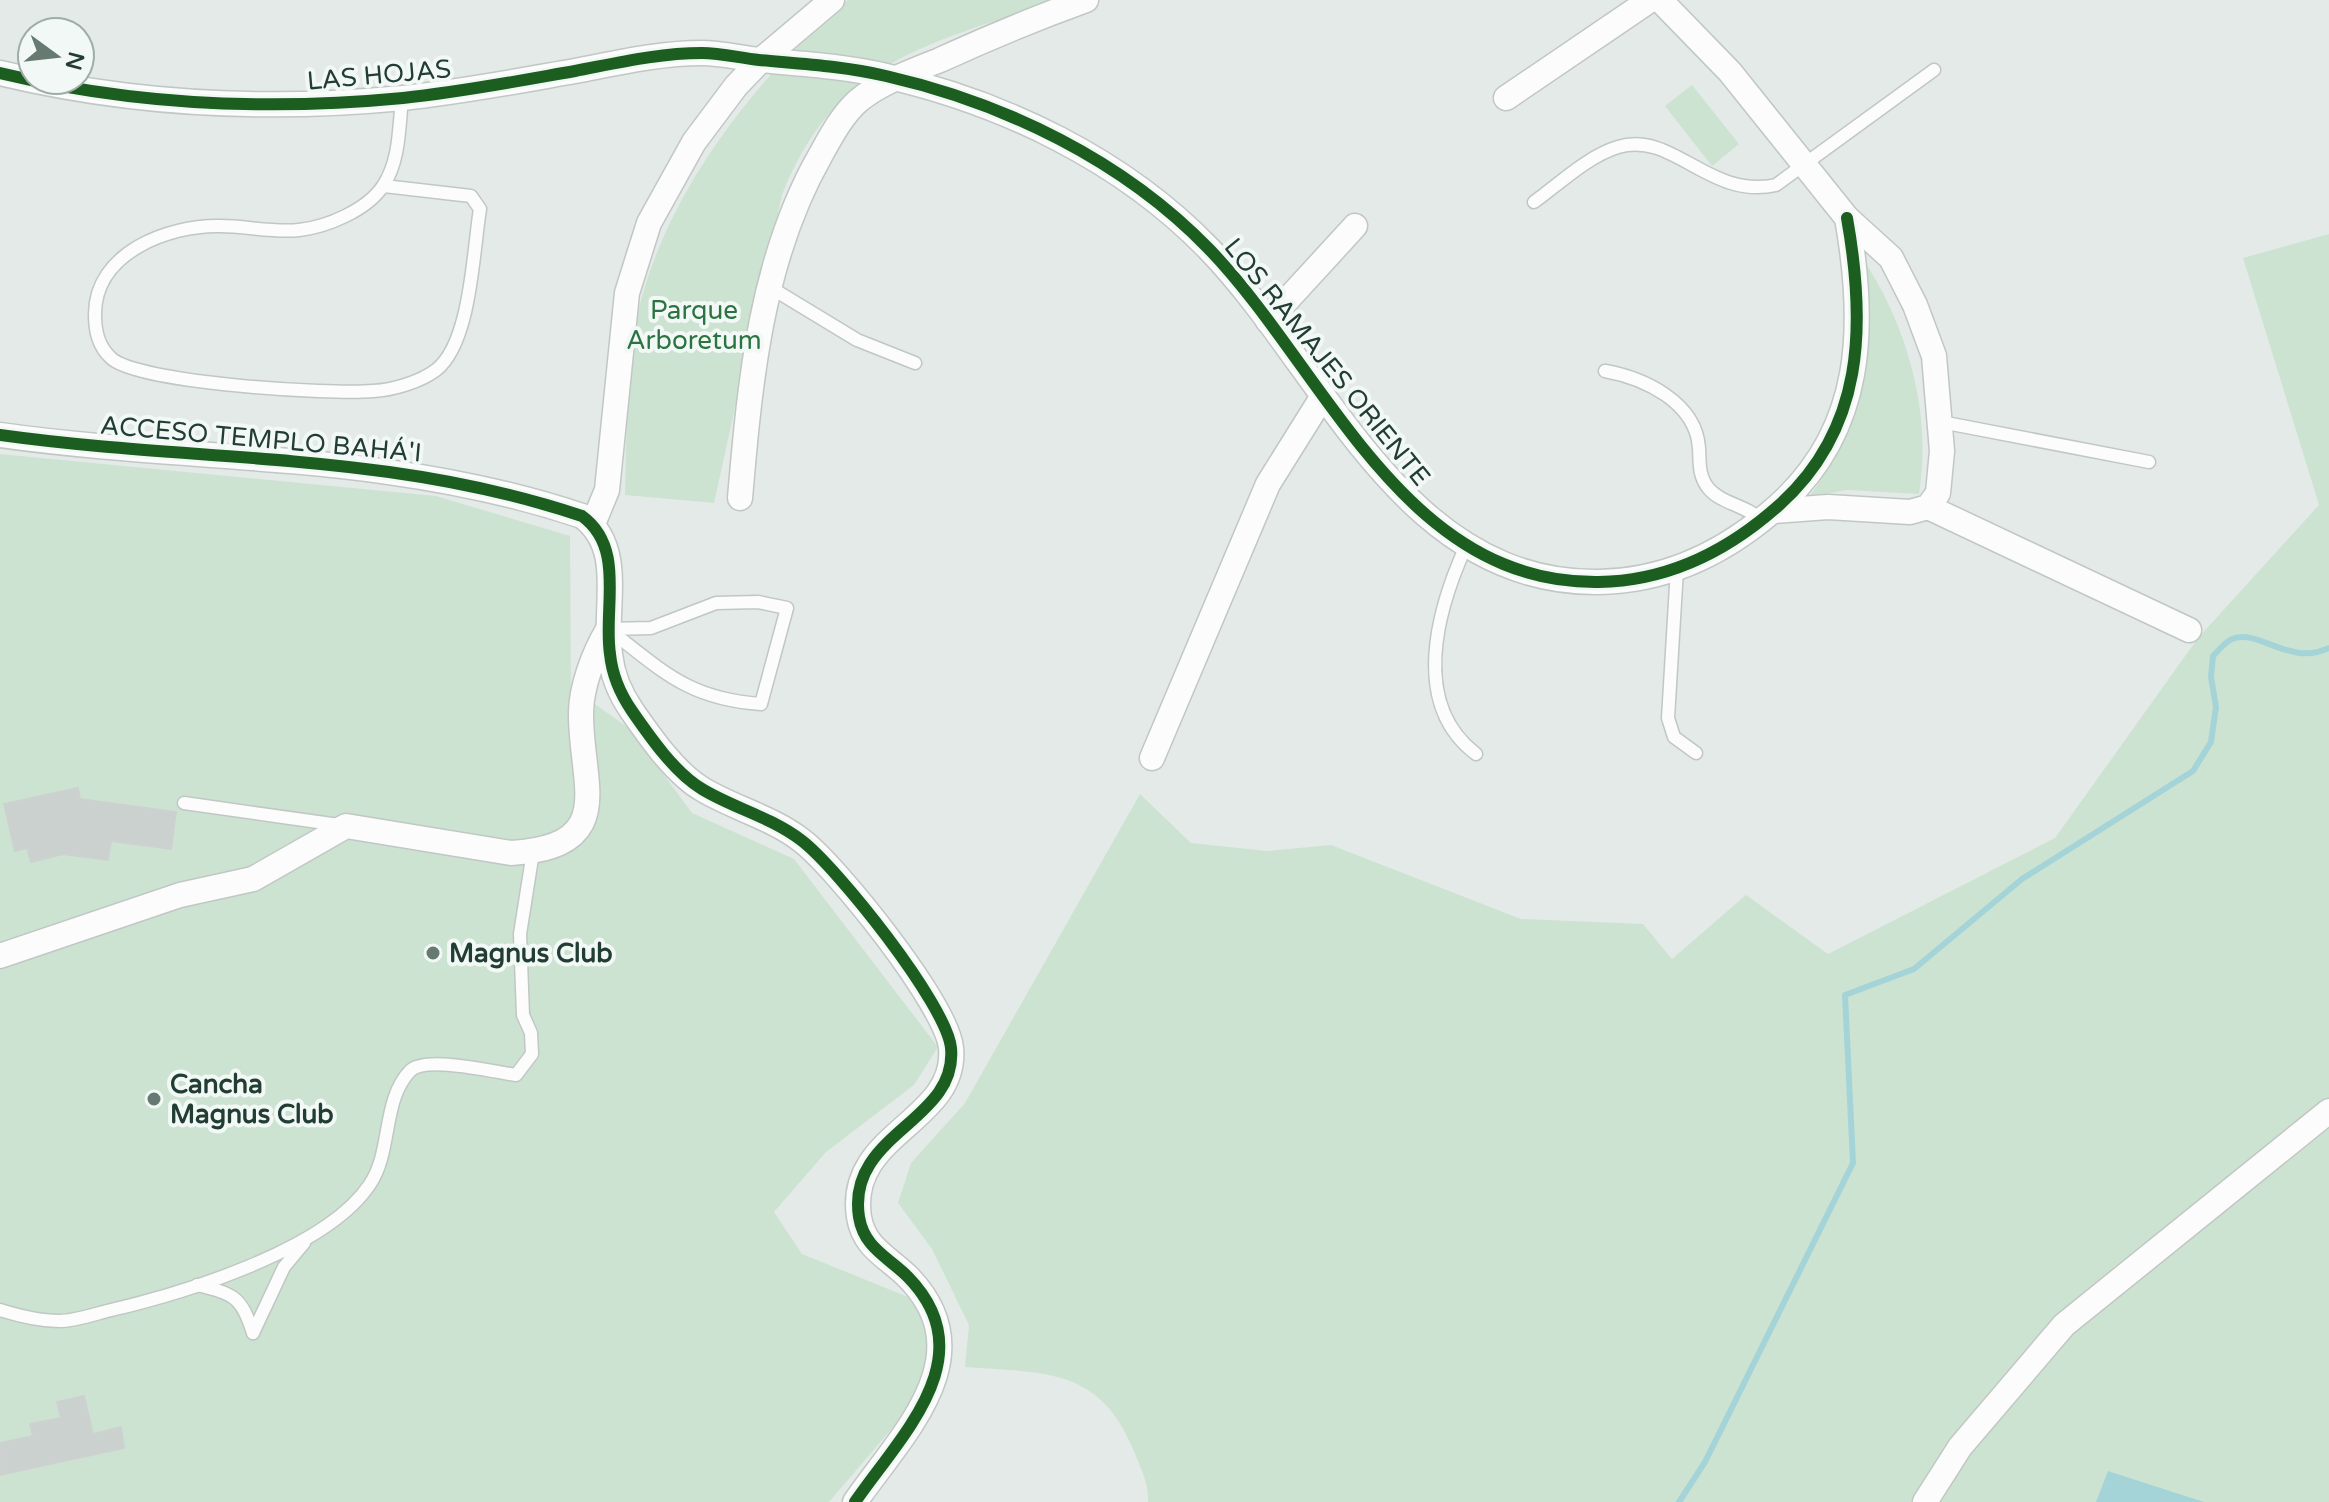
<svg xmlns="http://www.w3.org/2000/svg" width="2329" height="1502" font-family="'Varela Round',sans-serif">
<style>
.green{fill:#cde3d2}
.water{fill:#a5d4d8}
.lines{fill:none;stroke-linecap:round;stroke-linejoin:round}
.stream{stroke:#a5d4d8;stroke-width:6}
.building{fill:#cbd1ce;stroke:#cdd2d0;stroke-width:2}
.lane-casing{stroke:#c1c7c4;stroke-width:15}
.street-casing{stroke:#c1c7c4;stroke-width:27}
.lane{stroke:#fbfcfb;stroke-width:12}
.street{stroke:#fbfcfb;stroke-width:24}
.cycleway-casing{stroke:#f2f8f5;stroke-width:17}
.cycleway{stroke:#1b5e20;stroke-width:12}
.poi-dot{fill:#667a72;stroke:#f2f8f5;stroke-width:3}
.labels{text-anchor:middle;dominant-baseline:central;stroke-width:8;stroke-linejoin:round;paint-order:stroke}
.street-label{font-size:26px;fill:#223d33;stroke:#f2f8f5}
.park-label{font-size:26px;fill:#2c7342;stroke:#f2f8f5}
.poi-label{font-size:26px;font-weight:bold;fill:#223d33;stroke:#f2f8f5;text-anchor:start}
</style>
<rect width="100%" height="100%" fill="#e4eae7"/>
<g class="green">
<path d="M848 0H1055C931 45 836 58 782 195L714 503 625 495C627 434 625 367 639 308 668 190 757 76 848 0Z"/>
<polygon points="1692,85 1739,144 1712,166 1665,106"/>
<path d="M2329 234V1502H1148C1149 1483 1140 1467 1133 1449 1099 1366 1041 1373 965 1367L969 1325 932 1249 898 1203 911 1163 965 1103 1140 794 1191 843 1267 851 1331 845 1521 919 1643 924 1672 959 1746 895 1828 954 2055 838 2198 638 2319 505 2243 258Z"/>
<path d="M1860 255C1906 321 1933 413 1919 494L1847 490 1809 497C1864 424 1881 343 1860 255Z"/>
<polygon points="0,454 436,496 570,536 571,687 630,729 692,813 794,859 938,1047 914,1085 826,1152 774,1212 802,1254 913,1299 934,1338 918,1398 829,1502 0,1502"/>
</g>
<polygon class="water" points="2108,1471 2204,1502 2096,1502"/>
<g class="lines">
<path class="stream" d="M1679 1502 1705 1462 1853 1163 1845 995 1914 969 2022 879 2193 771 2211 742 2216 707 2211 677 2213 656C2218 651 2225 642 2232 639 2259 628 2289 667 2329 648"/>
</g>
<g class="building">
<polygon points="78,788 80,799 176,812 171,849 111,841 108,860 63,854 31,862 27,848 15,851 4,804"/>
<polygon points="84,1396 93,1434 121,1427 124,1448 0,1475 0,1443 33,1436 30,1424 61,1418 57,1402"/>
</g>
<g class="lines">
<g class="lane-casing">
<g id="lane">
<path d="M384 186 471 196 480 209C473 251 471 343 436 370 420 382 393 390 373 391 332 395 137 383 111 358 98 346 95 331 95 314 95 253 168 225 220 226 246 226 274 233 299 230 327 227 367 210 383 186 400 161 399 126 402 98"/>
<path d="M1534 202C1559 184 1588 156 1618 147 1673 130 1709 200 1776 185L1934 70"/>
<polyline points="768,286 857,340 915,363"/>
<path d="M1605 371C1644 378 1696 402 1699 448 1700 463 1698 476 1709 489 1722 504 1746 505 1761 520"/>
<polyline points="1941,422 2149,462"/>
<path d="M1466 546C1437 610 1410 704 1476 754"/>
<polyline points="1677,569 1668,718 1674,737 1696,753"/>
<path d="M758 602 787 608 761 704C688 699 663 671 608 629L651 628 716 603Z"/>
<polyline points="184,803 339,825"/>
<path d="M197 1285C234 1294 241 1296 253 1333"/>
<path d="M0 1310C19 1316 39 1321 59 1321 74 1321 92 1315 107 1311 181 1294 327 1250 370 1184 392 1152 382 1100 410 1071 425 1055 494 1072 516 1075L532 1054 531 1033 523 1015 520 934 533 852"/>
<polyline points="253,1333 284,1267 304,1243"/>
</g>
</g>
<g class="street-casing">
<g id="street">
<polyline points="1660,0 1730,72 1847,218 1891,258 1915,305 1934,356 1942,451 1938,493 1928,507 1910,512 1828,507 1773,511"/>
<path d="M0 73C133 105 267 111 403 98 461 92 518 81 575 71 617 63 659 53 702 53 721 53 740 58 759 60 803 64 843 66 886 76 1004 103 1123 160 1209 249 1325 369 1403 585 1599 582 1668 581 1726 552 1777 507 1865 430 1866 325 1847 218"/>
<polyline points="1506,98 1650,0"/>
<polyline points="1268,321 1355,226"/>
<path d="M0 435C201 463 384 450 582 516 626 548 603 608 610 654 612 674 621 695 632 711 650 737 675 773 702 789 733 808 771 817 801 840 836 866 947 1005 951 1048 958 1122 846 1133 859 1217 864 1248 888 1257 908 1277 985 1356 902 1434 855 1502"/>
<path d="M740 498C750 381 761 260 820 156 830 138 842 115 858 101 881 82 913 71 940 60 988 38 1036 18 1086 0"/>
<polyline points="1928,507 2189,630"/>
<polyline points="593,524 607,490 627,293 649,223 694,142 736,86 761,60 832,0"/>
<polyline points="1152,758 1268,484 1323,396"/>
<path d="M0 956 180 895 253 879 346 826 511 853C620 847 580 783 581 713 581 687 594 653 607 631"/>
<polyline points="1925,1502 1960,1447 2064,1325 2329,1111"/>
</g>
</g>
<use href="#lane" class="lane"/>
<use href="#street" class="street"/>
<g class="cycleway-casing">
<g id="cycleway">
<path d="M0 73C133 105 267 111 403 98 461 92 518 81 575 71 617 63 659 53 702 53 721 53 740 58 759 60 803 64 843 66 886 76 1004 103 1123 160 1209 249 1325 369 1403 585 1599 582 1668 581 1726 552 1777 507 1865 430 1866 325 1847 218"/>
<path d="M0 435C201 463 384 450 582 516 626 548 603 608 610 654 612 674 621 695 632 711 650 737 675 773 702 789 733 808 771 817 801 840 836 866 947 1005 951 1048 958 1122 846 1133 859 1217 864 1248 888 1257 908 1277 985 1356 902 1434 855 1502"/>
</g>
</g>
<use href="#cycleway" class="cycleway"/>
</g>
<g class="poi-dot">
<circle cx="433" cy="953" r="8"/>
<circle cx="154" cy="1099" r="8"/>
</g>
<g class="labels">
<g class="street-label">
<text transform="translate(379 75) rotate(-5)">LAS HOJAS</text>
<text transform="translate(1327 362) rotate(51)">LOS RAMAJES ORIENTE</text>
<text transform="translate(261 439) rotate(5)">ACCESO TEMPLO BAHÁ'I</text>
</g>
<g class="park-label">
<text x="694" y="310">Parque<tspan x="694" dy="30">Arboretum</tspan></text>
</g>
<g class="poi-label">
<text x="449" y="953">Magnus Club</text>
<text x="170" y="1084">Cancha<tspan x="170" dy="30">Magnus Club</tspan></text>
</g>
</g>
<g transform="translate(56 56) rotate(105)"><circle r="38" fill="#f2f8f5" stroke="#9fada7" stroke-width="2"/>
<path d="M0-6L14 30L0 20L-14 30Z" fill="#667a72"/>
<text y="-12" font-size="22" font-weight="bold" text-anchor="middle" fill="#223d33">N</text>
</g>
</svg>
